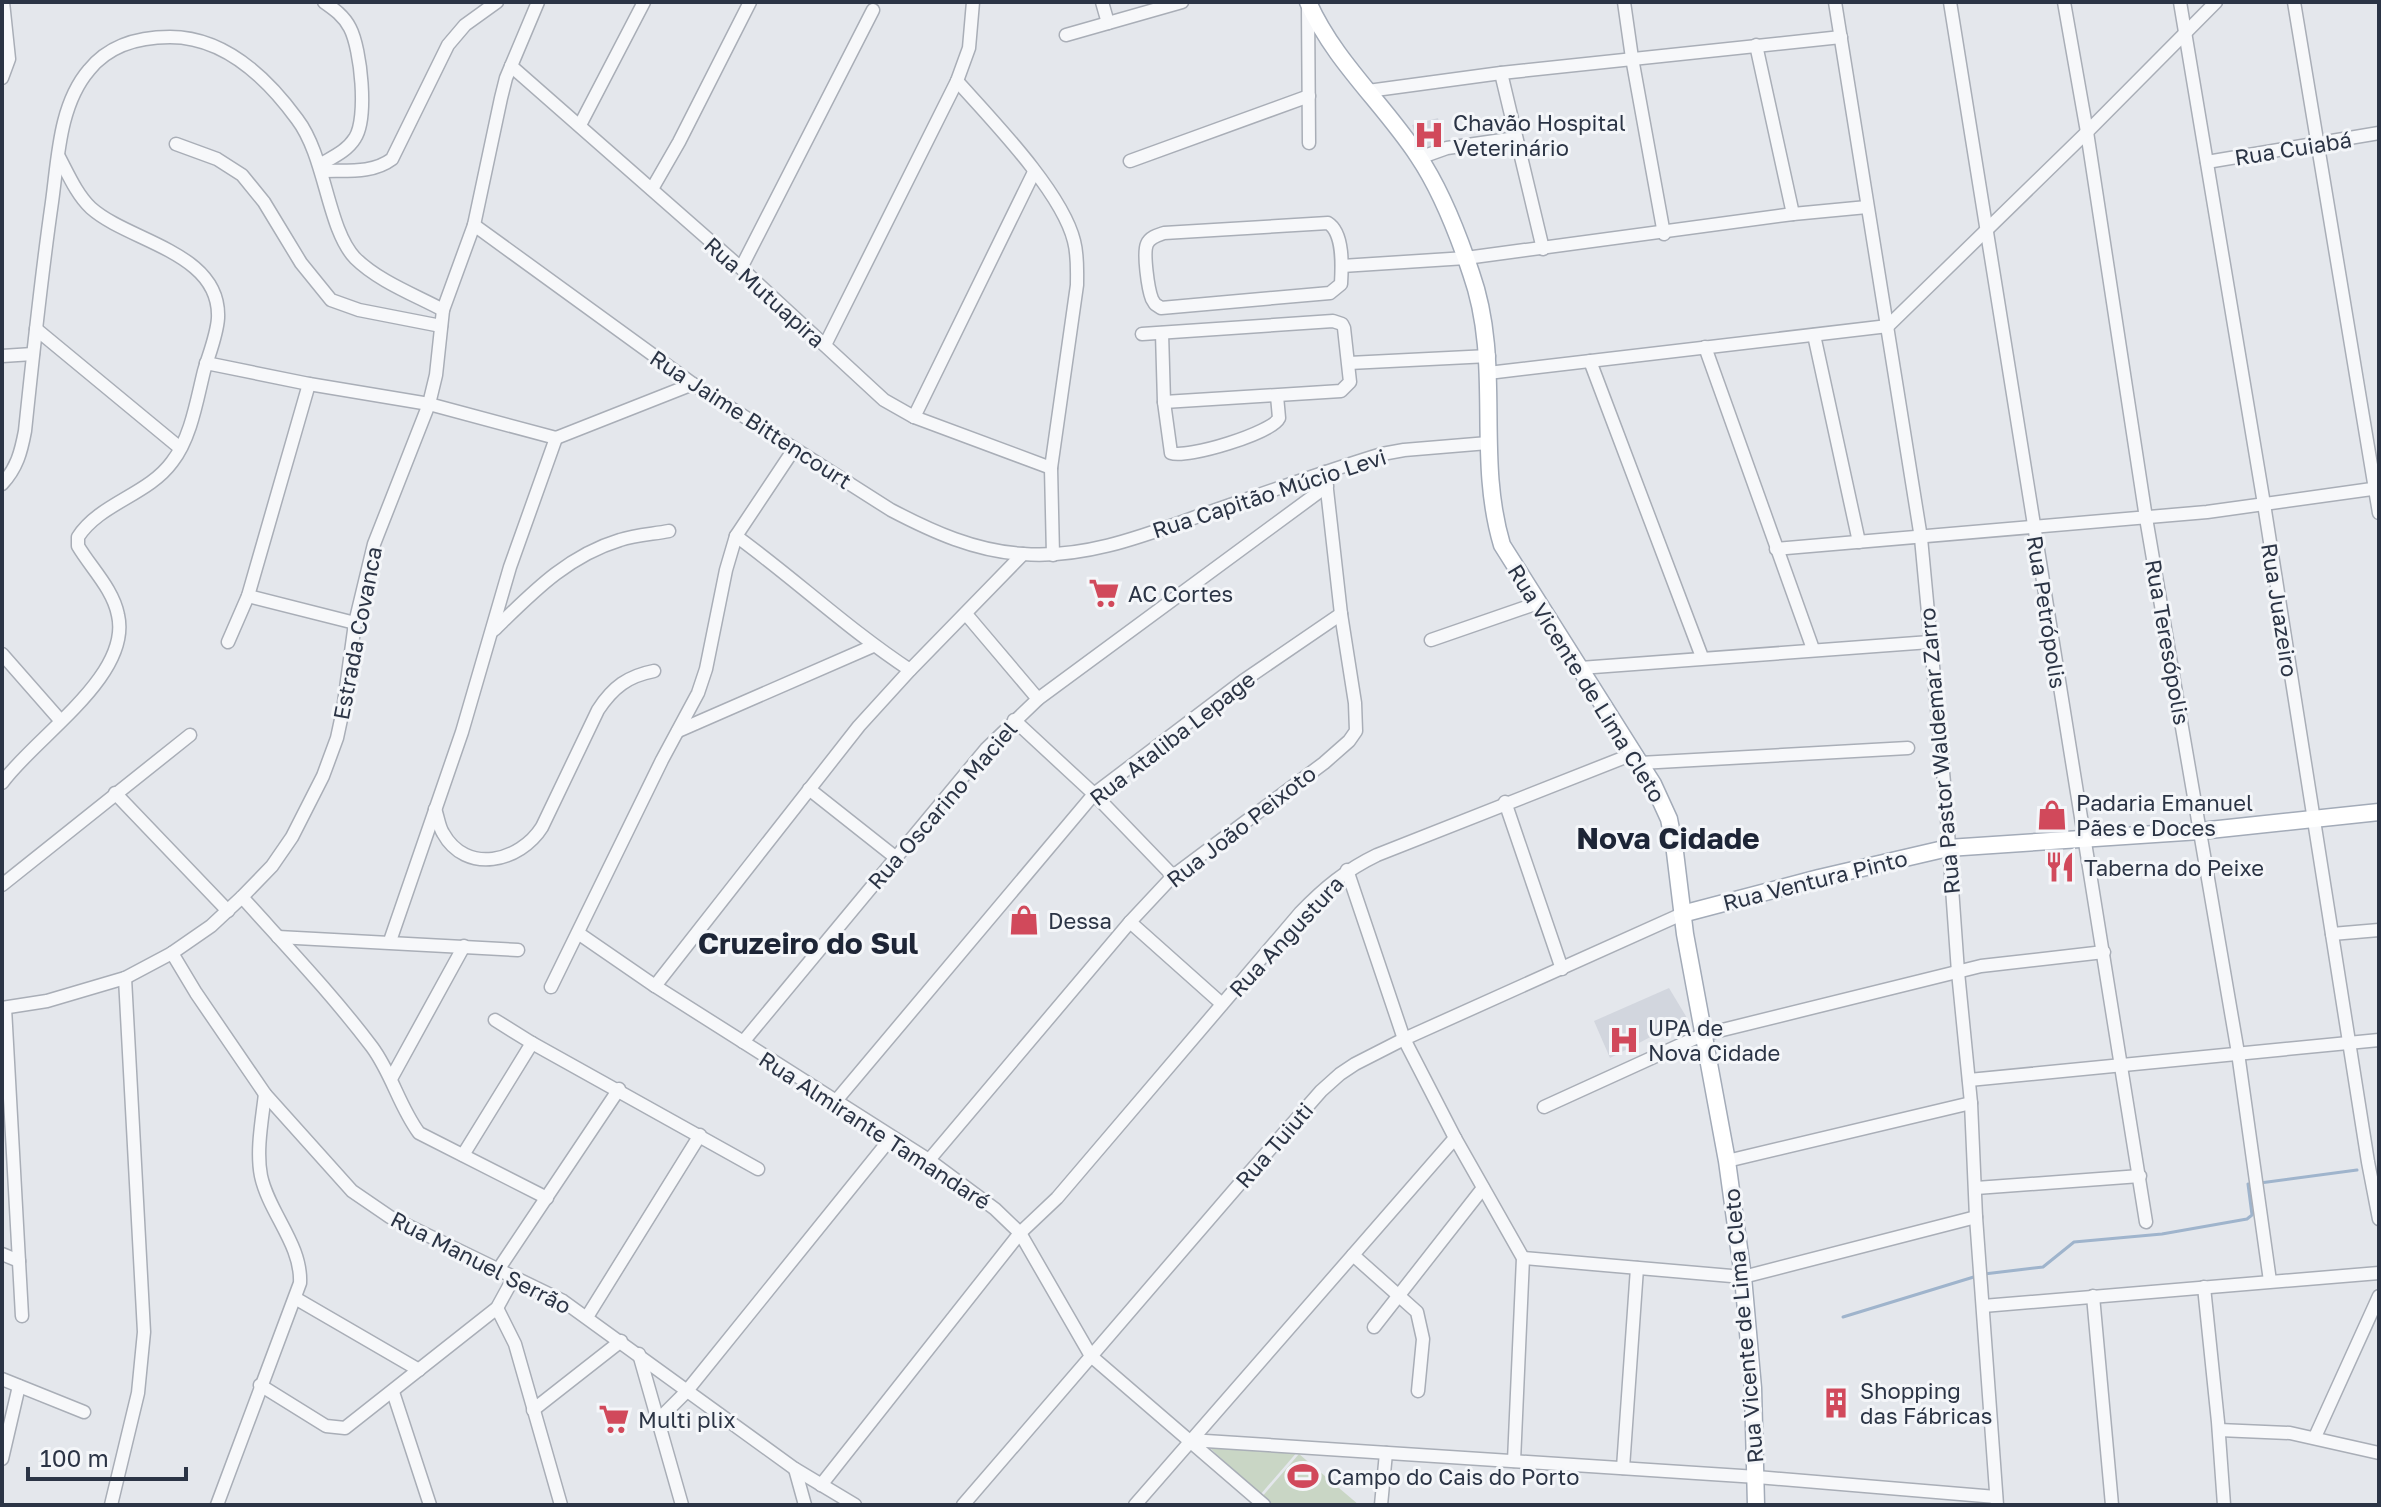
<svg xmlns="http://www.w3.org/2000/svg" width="2381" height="1507" font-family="'Golos Text',sans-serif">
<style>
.built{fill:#d2d6de}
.green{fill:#c9d6c5}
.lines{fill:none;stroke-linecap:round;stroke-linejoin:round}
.stream{stroke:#9fb4cc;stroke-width:3}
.minor-casing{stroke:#a9aeb7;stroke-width:15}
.major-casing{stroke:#a3abb8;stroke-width:19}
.minor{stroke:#f7f8fa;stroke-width:12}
.major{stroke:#fff;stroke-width:16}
.labels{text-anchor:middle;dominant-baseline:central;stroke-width:6;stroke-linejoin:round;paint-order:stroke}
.poi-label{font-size:22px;fill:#2b3445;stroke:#f4f6f9;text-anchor:start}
.street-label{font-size:22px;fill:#2b3445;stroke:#f4f6f9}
.district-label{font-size:30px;font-weight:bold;fill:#1d2536;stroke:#f4f6f9}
</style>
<rect width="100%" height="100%" fill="#e4e7ec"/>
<g class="built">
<polygon points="1438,118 1444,146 1421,150 1412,125"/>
<polygon points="1669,988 1687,1018 1610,1058 1594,1021"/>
</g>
<g class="green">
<polygon points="1210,1448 1298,1451 1260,1495"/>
<polygon points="1299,1454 1359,1505 1270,1505 1261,1498"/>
</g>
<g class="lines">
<g class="stream">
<polyline points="2260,1183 2357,1170"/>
<polyline points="1984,1274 2043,1267 2074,1242 2162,1234 2247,1219 2252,1215 2248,1184 2253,1184"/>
<polyline points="1843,1317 1977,1276"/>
</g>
<g class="minor-casing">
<g id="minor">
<polyline points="1102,2 1108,23"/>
<polyline points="1624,2 1632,58 1664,234"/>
<polyline points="1835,2 1921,538 1946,804 1958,972 1971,1103 1976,1217 1997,1505"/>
<polyline points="1950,2 2146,1222"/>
<polyline points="2064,2 2087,132 2146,518 2238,1053 2270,1281"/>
<polyline points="2180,2 2264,504 2368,1162 2379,1219"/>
<polyline points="2294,2 2379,513"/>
<polyline points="1308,6 1309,143"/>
<polyline points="1066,35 1182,2"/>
<polyline points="1756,45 1793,214"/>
<polyline points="511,66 741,268 884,400 914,417 1051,468"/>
<polyline points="1501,73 1543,249"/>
<polyline points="2,78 9,59 3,2"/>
<path d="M957 81C992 120 1062 192 1074 241 1078 256 1077 270 1077 285L1051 468 1053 555"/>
<polyline points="1368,91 1501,73 1841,37"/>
<polyline points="580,125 644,2"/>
<polyline points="176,144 217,159 242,175 264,202 301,263 331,300 359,310 441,326"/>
<polyline points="1419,158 1447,148 1516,138"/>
<polyline points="1130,161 1309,96"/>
<polyline points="2207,162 2379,133"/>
<path d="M321 164C333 157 347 151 355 138 368 118 361 49 350 28 344 16 334 9 324 2"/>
<path d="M323 171C346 170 372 174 392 159L448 45 465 25 497 2"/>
<polyline points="652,189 679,142 750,2"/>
<path d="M1328 223C1344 233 1342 267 1341 284L1330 293 1161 308 1155 304 1152 299C1148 289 1143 253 1147 244 1150 237 1158 235 1164 233Z"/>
<path d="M474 225 693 384 891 510C933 532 975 551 1023 554 1087 559 1148 534 1207 513 1265 493 1323 472 1382 454L1404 450 1488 443"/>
<polyline points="1342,266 1466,258 1793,214 1867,207"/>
<polyline points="741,268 873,10"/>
<polyline points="36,329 180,448"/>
<path d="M1162 333 1164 402 1171 453C1187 459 1272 433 1279 418L1277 396"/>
<polyline points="1142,334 1333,321 1342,324 1344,328 1350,382 1341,391 1164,402"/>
<polyline points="1814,335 1859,542"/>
<polyline points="825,345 957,81 969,48 973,2"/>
<polyline points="1705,347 1813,649"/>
<polyline points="2,356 33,354"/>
<polyline points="1590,361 1702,657"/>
<polyline points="206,363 309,384 429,404 556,438 693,384"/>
<polyline points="1349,363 1489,356"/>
<polyline points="1488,373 1888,326 2087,132 2216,2"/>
<polyline points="914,417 1034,172"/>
<path d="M2 484C17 468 21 452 25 431 33 354 41 278 52 202 58 159 59 105 89 70 109 45 139 37 170 37 224 37 267 78 297 119 326 157 327 228 355 258 378 281 415 295 443 310"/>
<path d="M736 536C795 579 849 630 910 670"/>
<polyline points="1776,549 2207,512 2379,488"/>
<polyline points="248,596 355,623"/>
<polyline points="966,614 1038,699"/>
<path d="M494 630C532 593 567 556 620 540 635 535 653 534 669 531"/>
<polyline points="1431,640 1538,603"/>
<polyline points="228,642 248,596 309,384"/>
<polyline points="2,654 60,720"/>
<polyline points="1580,668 1930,642"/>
<polyline points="1014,720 1094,794 1173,876"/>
<polyline points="678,731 873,646"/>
<polyline points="1640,763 1908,748"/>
<path d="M2 783C35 737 132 676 118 615 113 589 91 568 78 546V537C100 503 148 495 172 462 191 438 197 399 204 371 209 354 217 335 218 318 221 252 129 242 91 208 77 195 68 174 59 157"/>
<polyline points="809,789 895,857"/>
<polyline points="115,793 228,911"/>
<polyline points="1505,802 1562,969"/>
<path d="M435 809C438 817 439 827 443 833 466 875 520 862 542 827L598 710C613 687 628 676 654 671"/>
<polyline points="1347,870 1404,1039 1455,1138 1523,1258 1514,1461"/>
<polyline points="2,885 190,735"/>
<path d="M242 897C286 946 332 994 372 1047 392 1074 399 1106 419 1133L547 1198"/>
<polyline points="1130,922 1222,1004"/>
<polyline points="578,933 655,986 929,1160 995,1209 1020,1233 1091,1356 1264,1505"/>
<polyline points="2332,934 2379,930"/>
<polyline points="278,937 518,950"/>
<polyline points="390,941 462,732 510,567 556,438"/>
<polyline points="172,953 196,993 265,1094 352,1191 390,1217 563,1301 795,1469 855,1505"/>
<polyline points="655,986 859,726 910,670 1023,554"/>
<polyline points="551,987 662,760 698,693 706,669 726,570 736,536 794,449"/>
<polyline points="2,1008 47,1001 125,978 172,953 211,926 242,897 272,866 292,837 323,776 337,738 343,710 355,623 374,544 429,404 436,375 443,310 474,225 501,98 506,78 538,2"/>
<polyline points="5,1008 22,1316"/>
<polyline points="495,1020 532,1043 758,1169"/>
<polyline points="743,1042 986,749 1038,699 1327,486"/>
<polyline points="392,1077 464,946"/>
<polyline points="1969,1080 2379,1040"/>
<polyline points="835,1102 1094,794 1243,681 1341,614"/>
<polyline points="1544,1107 1702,1035 1981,966 2104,952"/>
<polyline points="463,1155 532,1043"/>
<polyline points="929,1160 1130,922 1173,876 1324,763 1349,741 1356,731 1355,703 1341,614 1325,472"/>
<polyline points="1727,1161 1971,1103"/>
<polyline points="1976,1188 2140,1176"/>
<polyline points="2,1254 19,1261"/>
<polyline points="1353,1255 1417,1312 1423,1339 1418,1391"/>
<polyline points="1523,1258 1743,1277 1976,1217"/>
<polyline points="498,1270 619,1089"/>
<polyline points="2204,1287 2218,1422 2224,1505"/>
<polyline points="2093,1296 2112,1505"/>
<polyline points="295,1298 419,1370"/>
<polyline points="1983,1306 2379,1273"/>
<polyline points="497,1308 515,1344 561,1505"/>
<polyline points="587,1317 700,1135"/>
<polyline points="1374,1327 1483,1188"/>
<polyline points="639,1354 682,1505"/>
<polyline points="2,1379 84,1412"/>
<polyline points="260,1385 326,1426 345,1428 497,1308 514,1277"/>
<polyline points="393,1392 430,1505"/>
<polyline points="533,1410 621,1341"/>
<polyline points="658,1420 686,1392 891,1138"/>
<polyline points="2219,1430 2290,1433 2379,1453"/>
<polyline points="2315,1437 2379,1296"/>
<polyline points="1190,1440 1757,1477 1996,1497"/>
<polyline points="2,1459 19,1386"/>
<polyline points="1623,1468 1637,1268"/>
<polyline points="795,1469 805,1505"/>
<path d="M821 1485 1020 1233 1057 1198 1300 913C1324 888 1346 870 1377 855L1633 754"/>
<polyline points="111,1505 138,1393 144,1332 125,978"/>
<path d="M217 1505 300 1283C302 1245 269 1213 261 1176 256 1151 262 1120 265 1094"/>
<polyline points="963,1505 1242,1181 1321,1091 1340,1074 1355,1064 1404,1039 1682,914"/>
<polyline points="1135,1505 1455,1138"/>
<polyline points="1381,1505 1386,1453"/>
</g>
</g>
<g class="major-casing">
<g id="major">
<path d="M1308 2C1334 61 1383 103 1418 156 1441 190 1458 234 1471 273 1503 363 1475 455 1502 545L1653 784 1669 819 1674 844 1685 934 1727 1161 1743 1277 1753 1388 1756 1505"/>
<polyline points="1682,914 1819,878 1948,848 2200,831 2379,812"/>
</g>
</g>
<use href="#minor" class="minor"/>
<use href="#major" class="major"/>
</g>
<defs>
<g id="hospital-bare" transform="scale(2.4)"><path d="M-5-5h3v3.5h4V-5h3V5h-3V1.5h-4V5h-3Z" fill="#d1495b" stroke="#f4f6f9" stroke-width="2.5" paint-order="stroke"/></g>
<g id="supermarket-bare" transform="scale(2.4)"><path d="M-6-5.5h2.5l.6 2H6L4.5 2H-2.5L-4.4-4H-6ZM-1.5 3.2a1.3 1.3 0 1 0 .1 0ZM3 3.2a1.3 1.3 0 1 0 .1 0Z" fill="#d1495b" stroke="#f4f6f9" stroke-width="2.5" paint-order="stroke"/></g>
<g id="shop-bare" transform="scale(2.4)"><path d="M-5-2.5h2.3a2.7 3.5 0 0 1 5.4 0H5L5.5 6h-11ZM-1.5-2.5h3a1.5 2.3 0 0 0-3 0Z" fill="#d1495b" stroke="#f4f6f9" stroke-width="2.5" paint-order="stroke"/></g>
<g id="restaurant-bare" transform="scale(2.4)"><path d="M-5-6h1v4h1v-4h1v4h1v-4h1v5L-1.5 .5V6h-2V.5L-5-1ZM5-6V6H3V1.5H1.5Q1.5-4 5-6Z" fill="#d1495b" stroke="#f4f6f9" stroke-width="2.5" paint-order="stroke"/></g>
<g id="building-bare" transform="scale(2.4)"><path d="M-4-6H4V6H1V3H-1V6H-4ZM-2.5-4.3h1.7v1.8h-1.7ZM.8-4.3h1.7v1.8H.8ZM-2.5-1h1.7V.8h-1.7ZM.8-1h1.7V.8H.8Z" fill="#d1495b" stroke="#f4f6f9" stroke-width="2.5" paint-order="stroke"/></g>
<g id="stadium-bare" transform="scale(2.4)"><path d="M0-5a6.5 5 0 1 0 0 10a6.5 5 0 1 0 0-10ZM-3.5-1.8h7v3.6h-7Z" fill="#d1495b" stroke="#f4f6f9" stroke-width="2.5" paint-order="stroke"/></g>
</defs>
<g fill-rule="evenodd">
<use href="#hospital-bare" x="1429" y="135"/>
<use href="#supermarket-bare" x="1104" y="593"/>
<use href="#shop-bare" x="2052" y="815"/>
<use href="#restaurant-bare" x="2060" y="867"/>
<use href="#shop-bare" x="1024" y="920"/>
<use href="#hospital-bare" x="1624" y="1040"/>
<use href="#building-bare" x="1836" y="1403"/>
<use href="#supermarket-bare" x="614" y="1419"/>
<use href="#stadium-bare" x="1303" y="1476"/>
</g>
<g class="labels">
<g class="poi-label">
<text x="1453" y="122">Chavão Hospital<tspan x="1453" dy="25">Veterinário</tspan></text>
<text x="1128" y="593">AC Cortes</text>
<text x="2076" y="802">Padaria Emanuel<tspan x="2076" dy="25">Pães e Doces</tspan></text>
<text x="2084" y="867">Taberna do Peixe</text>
<text x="1048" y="920">Dessa</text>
<text x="1648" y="1027">UPA de<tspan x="1648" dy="25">Nova Cidade</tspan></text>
<text x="1860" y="1390">Shopping<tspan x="1860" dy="25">das Fábricas</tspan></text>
<text x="638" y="1419">Multi plix</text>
<text x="1327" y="1476">Campo do Cais do Porto</text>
</g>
<g class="street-label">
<text transform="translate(2293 148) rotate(-9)">Rua Cuiabá</text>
<text transform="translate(765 292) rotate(42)">Rua Mutuapira</text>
<text transform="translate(751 419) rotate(33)">Rua Jaime Bittencourt</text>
<text transform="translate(1269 493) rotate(-18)">Rua Capitão Múcio Levi</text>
<text transform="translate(2280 610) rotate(81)">Rua Juazeiro</text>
<text transform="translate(2047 612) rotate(81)">Rua Petrópolis</text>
<text transform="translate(357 633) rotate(-79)">Estrada Covanca</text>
<text transform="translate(2168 642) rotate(80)">Rua Teresópolis</text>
<text transform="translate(1587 683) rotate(58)">Rua Vicente de Lima Cleto</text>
<text transform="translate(1172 738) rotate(-38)">Rua Ataliba Lepage</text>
<text transform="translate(1939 751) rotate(-95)">Rua Pastor Waldemar Zarro</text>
<text transform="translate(942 805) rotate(-49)">Rua Oscarino Maciel</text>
<text transform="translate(1241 826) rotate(-38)">Rua João Peixoto</text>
<text transform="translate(1815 880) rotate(-14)">Rua Ventura Pinto</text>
<text transform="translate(1286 936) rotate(-47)">Rua Angustura</text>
<text transform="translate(875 1130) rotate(33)">Rua Almirante Tamandaré</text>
<text transform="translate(1274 1145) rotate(-49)">Rua Tuiuti</text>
<text transform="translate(481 1262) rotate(27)">Rua Manuel Serrão</text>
<text transform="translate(1743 1326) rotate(-95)">Rua Vicente de Lima Cleto</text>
</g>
<g class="district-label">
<text x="1668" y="838">Nova Cidade</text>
<text x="808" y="943">Cruzeiro do Sul</text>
</g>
</g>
<rect width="2381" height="1507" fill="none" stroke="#2b3445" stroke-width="8"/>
<path d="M28 1467v12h158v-12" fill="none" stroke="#2b3445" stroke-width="4"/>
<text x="40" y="1467" font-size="24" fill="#2b3445" stroke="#f4f6f9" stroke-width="6" paint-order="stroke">100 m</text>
</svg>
